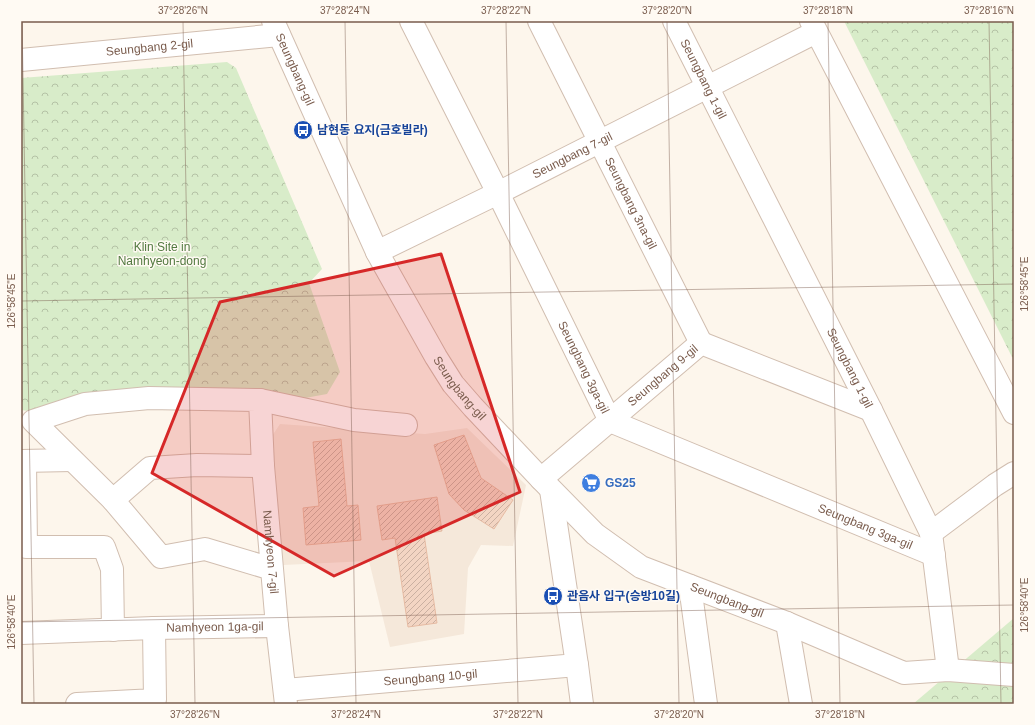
<svg xmlns="http://www.w3.org/2000/svg" width="1035" height="725" font-family="Helvetica,'Noto Sans KR',sans-serif">
<style>
.residential{fill:#f5e8da}
.forest{fill:url(#forest-crowns)}
.building{fill:url(#building-hatch);stroke:#e6bba3}
.lines{fill:none;stroke-linecap:round;stroke-linejoin:round}
.minor-casing{stroke:#d1beb0;stroke-width:24}
.minor{stroke:#fff;stroke-width:22}
.marked{fill:#d62828;fill-opacity:0.2;stroke:#d62828;stroke-width:3;stroke-linejoin:round}
.ticks{fill:none;stroke:#7a5c4d;stroke-width:1;stroke-opacity:0.45}
.labels{text-anchor:middle;dominant-baseline:central;stroke-width:3;stroke-linejoin:round;paint-order:stroke}
.street-label{font-size:12px;fill:#7a5c4d;stroke:#fffaf3}
.transit-label{font-size:12px;font-weight:bold;fill:#164399;stroke:#fffaf3;text-anchor:start}
.park-label{font-size:12px;fill:#537a41;stroke:#fffaf3}
.shop-label{font-size:12px;font-weight:bold;fill:#366cbe;stroke:#fffaf3;text-anchor:start}
.neatline{fill:none;stroke:#7a5c4d;stroke-width:1.5}
.ticks-label{font-size:10px;text-anchor:middle;fill:#7a5c4d}
</style>
<defs>
<pattern id="forest-crowns" width="20" height="18" patternUnits="userSpaceOnUse"><rect width="20" height="18" fill="#d8ecc9"/><path d="M2 6a3 3 0 1 1 6 0M12 15a3 3 0 1 1 6 0" fill="none" stroke="#b4c2a5"/></pattern>
<pattern id="building-hatch" width="6" height="6" patternUnits="userSpaceOnUse"><rect width="6" height="6" fill="#f3d5c3"/><path d="M-1 1l2-2M0 6l6-6M5 7l2-2" fill="none" stroke="#cab0a1"/></pattern>
</defs>
<rect width="100%" height="100%" fill="#fdf6ec"/>
<polygon class="residential" points="280,424 425,434 467,428 526,485 513,546 481,545 468,568 464,634 390,647 369,561 283,565 272,436"/>
<g class="forest">
<polygon points="844,21 1014,21 1014,361"/>
<polygon points="227,62 236,68 322,269 309,283 340,372 327,394 278,403 51,414 21,410 21,78"/>
<polygon points="1014,618 1014,704 913,704"/>
</g>
<g class="building">
<polygon points="464,435 481,478 513,500 494,529 464,510 449,494 434,445"/>
<polygon points="341,439 347,506 358,505 361,540 306,545 303,508 319,506 313,442"/>
<polygon points="437,497 442,531 424,534 437,623 408,627 395,538 382,540 377,506"/>
</g>
<g class="lines">
<g class="minor-casing">
<g id="minor">
<path id="s1" d="M273 21 377 252 436 357 453 384 473 407 541 479 595 534 641 567 787 623 904 673 948 670 1014 675"/>
<path id="s2" d="M411 21 498 193 610 421 934 555"/>
<path id="s3" d="M539 21 701 343"/>
<path id="s4" d="M674 21 871 410 931 533 948 670"/>
<polyline points="811,21 1014,413"/>
<path id="s5" d="M21 60 279 35"/>
<path id="s6" d="M377 252 498 193 816 32"/>
<polyline points="260,400 354,420 406,425"/>
<polyline points="21,461 72,460"/>
<polyline points="25,461 26,547 104,547 112,569 113,630"/>
<path id="s7" d="M541 479 701 343 871 410"/>
<polyline points="113,500 150,468 197,465 263,466"/>
<polyline points="931,533 995,485 1014,473"/>
<path id="s8" d="M272 569 205 549 161 557 113 500 33 421 85 404 149 398 260 400 263 466 277 626 286 704"/>
<polyline points="690,586 706,704"/>
<polyline points="787,623 801,704"/>
<path id="s9" d="M21 633 154 628 277 626"/>
<polyline points="577,665 582,704"/>
<path id="s10" d="M285 690 577 665 551 490"/>
<polyline points="77,704 155,700 154,628"/>
</g>
</g>
<use href="#minor" class="minor"/>
</g>
<path class="marked" d="M441 254 520 492 334 576 152 473 220 302Z"/>
<path class="ticks" d="M22 21 34 704M183 21 195 704M345 21 356 704M506 21 518 704M667 21 679 704M828 21 840 704M989 21 1001 704M21 301 1014 284M21 622 1014 605"/>
<defs>
<g id="bus-disc" transform="scale(1)"><circle r="9.5" fill="#1a4fb4" stroke="#fffaf3"/><path d="M-5-6H5V4H4V6H2V4H-2V6H-4V4H-5ZM-3.5-4V0h7V-4ZM-3.5 1.2v1.5H-2V1.2ZM2 1.2v1.5H3.5V1.2Z" fill="#fff"/></g>
<g id="supermarket-disc" transform="scale(1)"><circle r="9.5" fill="#3f7fe0" stroke="#fffaf3"/><path d="M-6-5.5h2.5l.6 2H6L4.5 2H-2.5L-4.4-4H-6ZM-1.5 3.2a1.3 1.3 0 1 0 .1 0ZM3 3.2a1.3 1.3 0 1 0 .1 0Z" fill="#fff"/></g>
</defs>
<g fill-rule="evenodd">
<use href="#bus-disc" x="303" y="130"/>
<use href="#supermarket-disc" x="591" y="483"/>
<use href="#bus-disc" x="553" y="596"/>
</g>
<g class="labels">
<g class="street-label">
<text stroke="none"><textPath href="#s5" startOffset="129">Seungbang 2-gil</textPath></text>
<text stroke="none"><textPath href="#s1" startOffset="53">Seungbang-gil</textPath></text>
<text stroke="none"><textPath href="#s4" startOffset="65">Seungbang 1-gil</textPath></text>
<text stroke="none"><textPath href="#s6" startOffset="218">Seungbang 7-gil</textPath></text>
<text stroke="none"><textPath href="#s3" startOffset="204">Seungbang 3na-gil</textPath></text>
<text stroke="none"><textPath href="#s2" startOffset="387">Seungbang 3ga-gil</textPath></text>
<text stroke="none"><textPath href="#s4" startOffset="389">Seungbang 1-gil</textPath></text>
<text stroke="none"><textPath href="#s7" startOffset="160">Seungbang 9-gil</textPath></text>
<text stroke="none"><textPath href="#s1" startOffset="413">Seungbang-gil</textPath></text>
<text stroke="none"><textPath href="#s2" startOffset="723">Seungbang 3ga-gil</textPath></text>
<text stroke="none"><textPath href="#s8" startOffset="684">Namhyeon 7-gil</textPath></text>
<text stroke="none"><textPath href="#s1" startOffset="761">Seungbang-gil</textPath></text>
<text stroke="none"><textPath href="#s9" startOffset="194">Namhyeon 1ga-gil</textPath></text>
<text stroke="none"><textPath href="#s10" startOffset="146">Seungbang 10-gil</textPath></text>
</g>
<g class="transit-label">
<text x="317" y="130">남현동 요지(금호빌라)</text>
<text x="567" y="596">관음사 입구(승방10길)</text>
</g>
<g class="park-label">
<text x="162" y="247">Klin Site in<tspan x="162" dy="14">Namhyeon-dong</tspan></text>
</g>
<g class="shop-label">
<text x="605" y="483">GS25</text>
</g>
</g>
<rect width="1035" height="725" fill="none" stroke="#fffaf3" stroke-width="44"/>
<rect x="22" y="22" width="991" height="681" class="neatline"/>
<g class="ticks-label">
<text x="183" y="14">37°28'26"N</text>
<text x="345" y="14">37°28'24"N</text>
<text x="506" y="14">37°28'22"N</text>
<text x="667" y="14">37°28'20"N</text>
<text x="828" y="14">37°28'18"N</text>
<text x="989" y="14">37°28'16"N</text>
<text transform="translate(1024 284) rotate(-90)" y="4">126°58'45"E</text>
<text transform="translate(11 301) rotate(-90)" y="4">126°58'45"E</text>
<text transform="translate(1024 605) rotate(-90)" y="4">126°58'40"E</text>
<text transform="translate(11 622) rotate(-90)" y="4">126°58'40"E</text>
<text x="195" y="718">37°28'26"N</text>
<text x="356" y="718">37°28'24"N</text>
<text x="518" y="718">37°28'22"N</text>
<text x="679" y="718">37°28'20"N</text>
<text x="840" y="718">37°28'18"N</text>
</g>
</svg>
